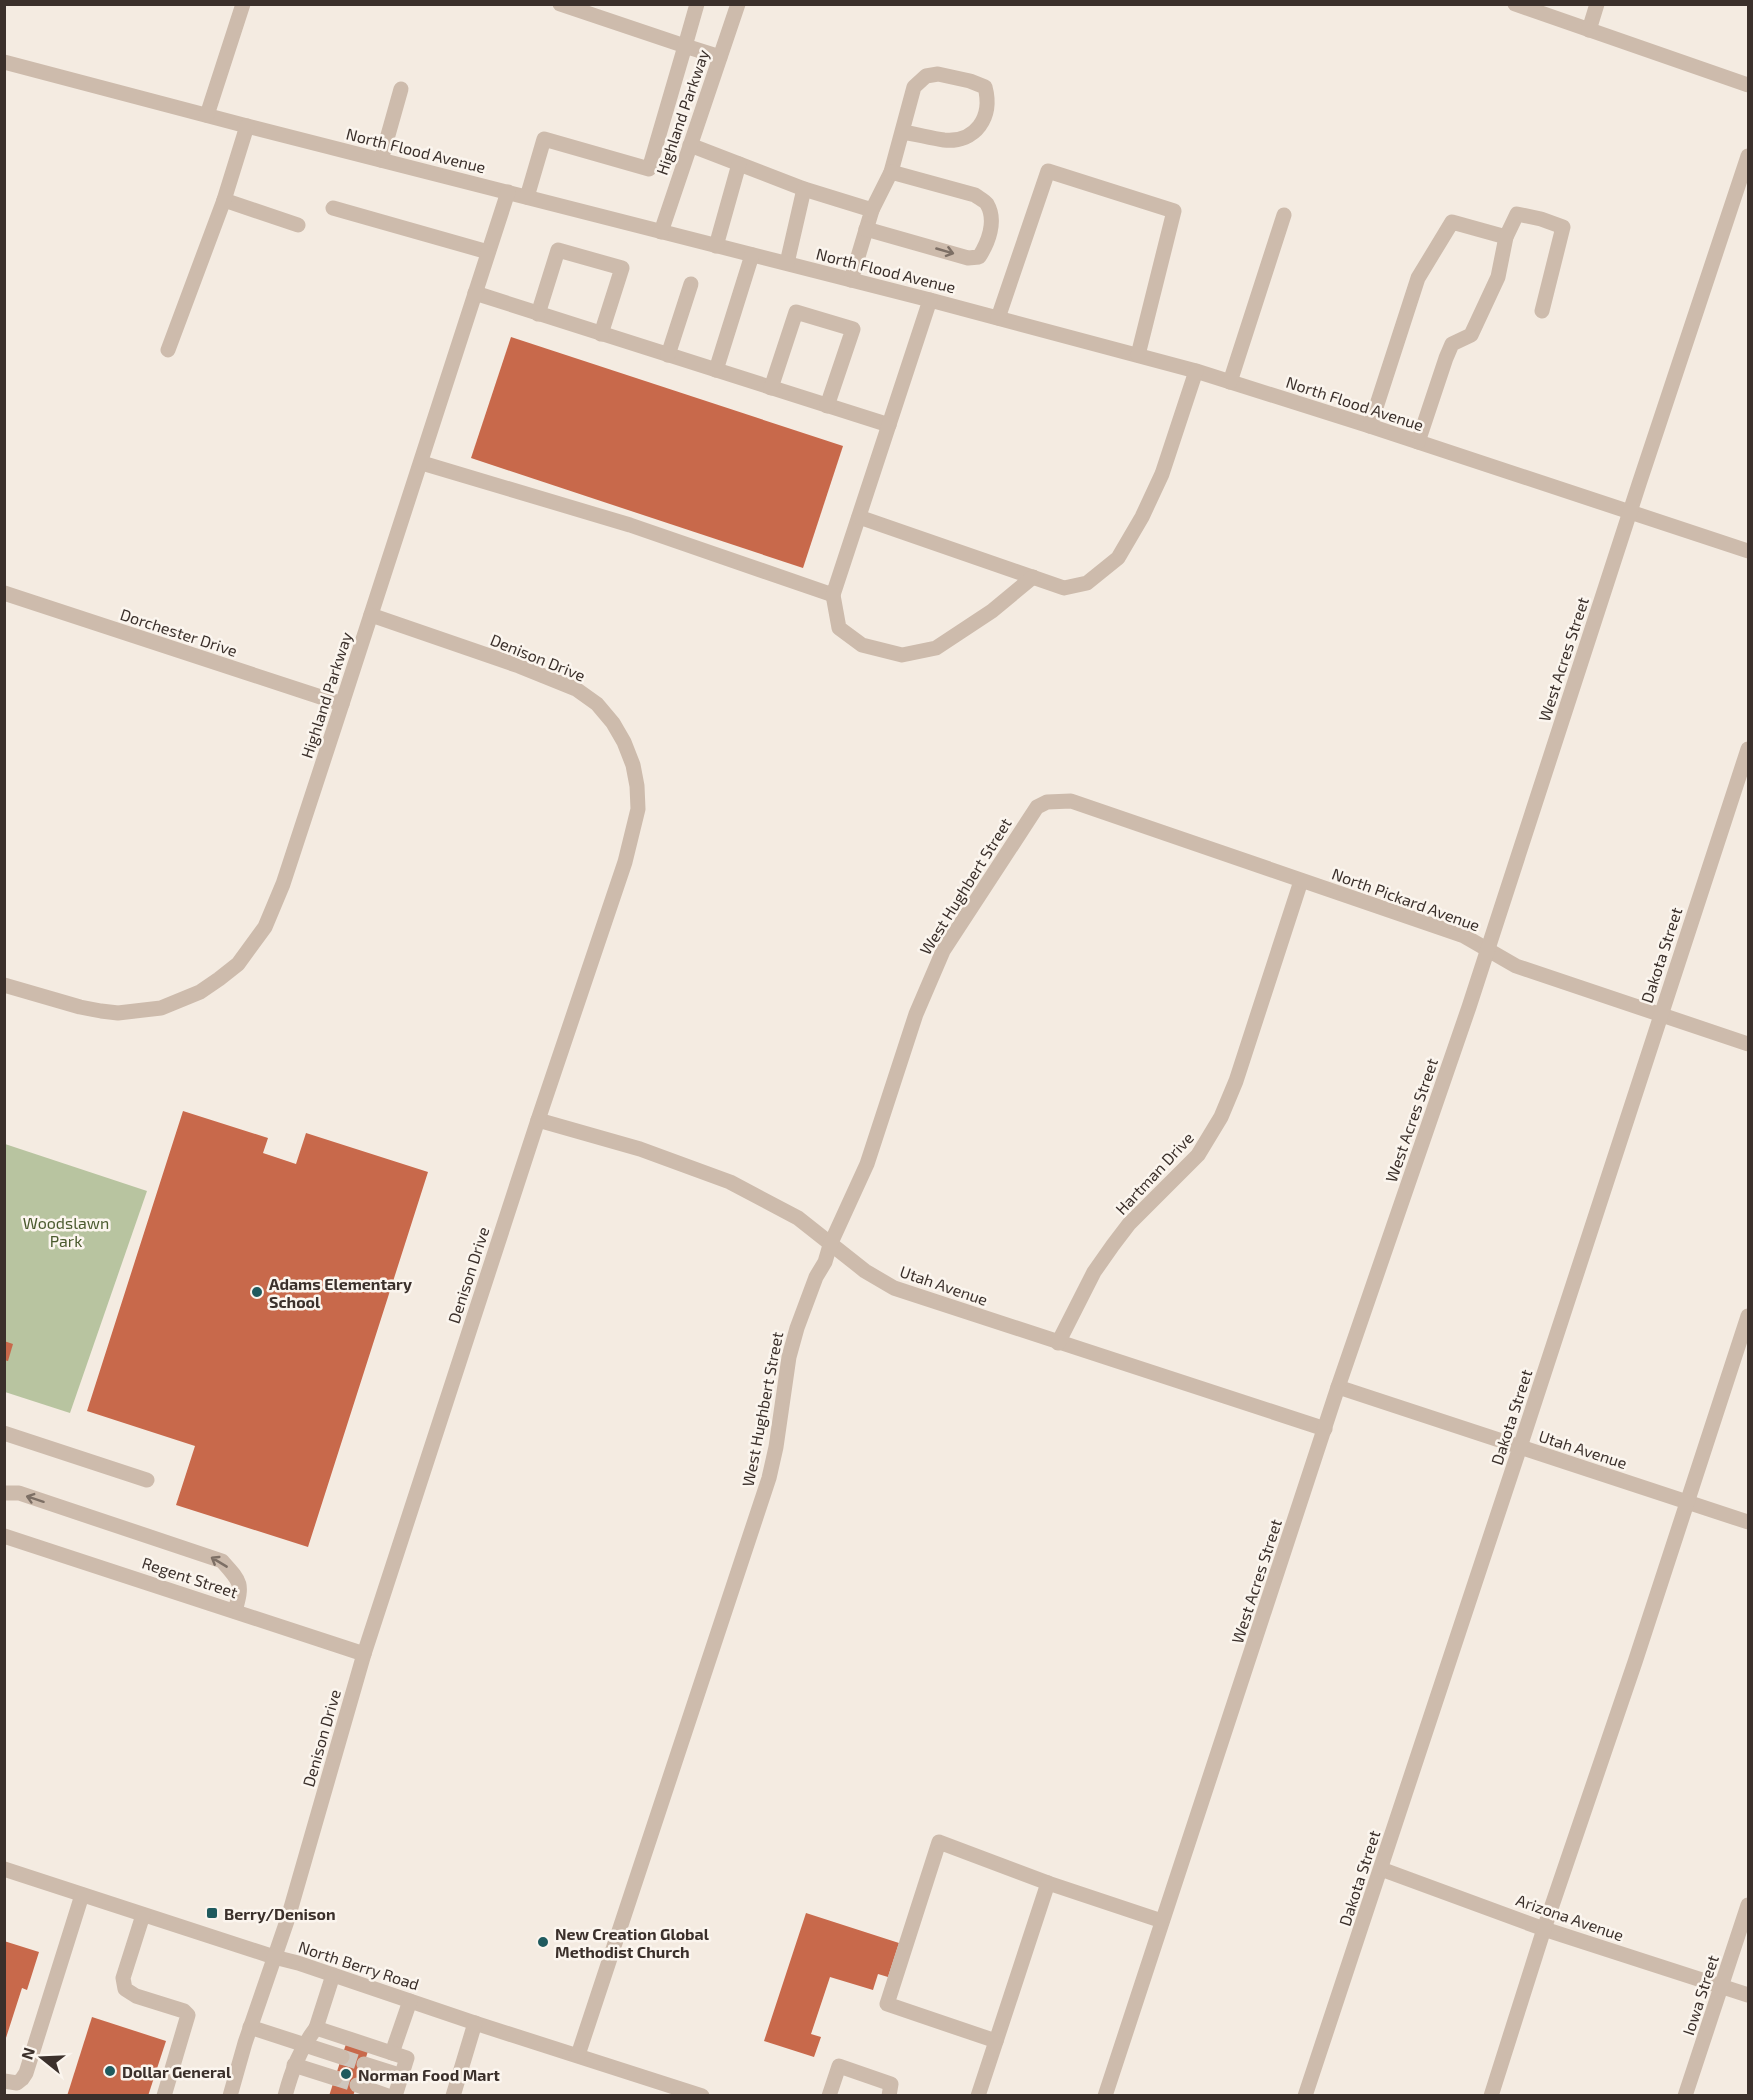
<svg xmlns="http://www.w3.org/2000/svg" width="1753" height="2100" font-family="'Exo 2',sans-serif">
<style>
.green{fill:#b8c4a0}
.building{fill:#c8694b}
.lines{fill:none;stroke-linecap:round;stroke-linejoin:round}
.minor-tunnel{stroke:#cfc6bd;stroke-width:15;stroke-dasharray:15 8;stroke-linecap:butt}
.minor{stroke:#cdbbac;stroke-width:15}
.oneway{stroke:#7d6f65}
.poi-dot{fill:#1f5a5e;stroke:#fbf5ee;stroke-width:2}
.labels{text-anchor:middle;dominant-baseline:central;stroke-width:5;stroke-linejoin:round;paint-order:stroke}
.street-label{font-size:16px;fill:#3b302b;stroke:#fbf5ee}
.park-label{font-size:16px;fill:#4a5a2e;stroke:#fbf5ee}
.poi-label{font-size:16px;font-weight:bold;fill:#3b302b;stroke:#fbf5ee;text-anchor:start}
</style>
<rect width="100%" height="100%" fill="#f4ebe1"/>
<polygon class="green" points="5,1144 147,1191 70,1413 5,1392"/>
<g class="building">
<polygon points="511,337 843,446 803,568 471,458"/>
<polygon points="183,1111 268,1138 263,1153 296,1164 306,1133 428,1172 308,1547 176,1505 195,1446 87,1411"/>
<polygon points="4,1341 13,1344 8,1361 4,1360"/>
<polygon points="806,1913 899,1943 888,1977 878,1974 873,1990 830,1977 811,2034 821,2037 814,2057 764,2041"/>
<polygon points="4,1941 39,1952 27,1990 22,1988 5,2041"/>
<polygon points="92,2017 166,2041 148,2096 67,2096"/>
<polygon points="346,2044 368,2051 364,2064 353,2096 329,2096"/>
</g>
<g class="lines">
<g class="minor-tunnel">
<polyline points="342,2057 364,2064"/>
<polyline points="335,2078 357,2085"/>
</g>
<g class="minor">
<polyline points="560,4 685,46 697,4"/>
<polyline points="1515,4 1748,85"/>
<polyline points="1589,30 1597,4"/>
<polyline points="4,62 247,126 930,300 1196,371 1370,426 1748,551"/>
<polyline points="207,115 243,4"/>
<polyline points="690,145 804,189 872,210 851,280"/>
<polyline points="381,160 401,89"/>
<polyline points="527,197 544,139 649,169 685,46 720,57"/>
<polyline points="224,200 298,225"/>
<polyline points="333,208 488,252"/>
<path d="M872 210 891 172 914 87 926 76 938 74 970 81 985 87C993 117 976 143 944 140 930 138 916 134 902 132"/>
<path d="M866 229 968 258 979 257C988 243 997 221 987 204 985 201 979 198 975 195L891 172"/>
<polyline points="661,232 738,4"/>
<polyline points="716,246 739,164"/>
<polyline points="787,263 804,189"/>
<polyline points="475,293 889,425"/>
<polyline points="538,314 558,250 622,268 601,334"/>
<polyline points="998,318 1048,171 1174,211 1138,355"/>
<polyline points="168,350 224,200 247,126"/>
<polyline points="668,355 691,284"/>
<polyline points="716,370 752,255"/>
<polyline points="1230,382 1284,215"/>
<polyline points="771,388 796,312 853,329 827,406"/>
<polyline points="1370,426 1418,278 1452,222 1506,237"/>
<polyline points="1418,442 1446,358 1452,344 1471,335 1498,277 1506,237 1517,214 1541,219 1563,227 1542,311"/>
<polyline points="422,463 630,525 833,595 930,300"/>
<polyline points="859,517 1064,588 1087,583 1118,558 1142,517 1162,474 1196,371"/>
<polyline points="4,593 342,704"/>
<polyline points="833,595 839,628 862,645 902,655 936,648 992,611 1033,577"/>
<polyline points="4,985 80,1007 101,1011 118,1013 161,1008 200,992 219,979 238,964 265,927 283,884 342,704 508,192"/>
<polyline points="538,1120 640,1149 730,1182 798,1218 865,1271 894,1288 1325,1429"/>
<polyline points="1058,1343 1094,1272 1113,1245 1129,1224 1198,1155 1221,1117 1236,1081 1301,881"/>
<polyline points="1338,1387 1748,1522"/>
<polyline points="4,1433 147,1480"/>
<path d="M4 1493H19L222 1561C241 1582 243 1583 235 1611"/>
<polyline points="4,1536 364,1654"/>
<polyline points="4,1869 274,1957 298,1963 475,2023 702,2096"/>
<polyline points="1381,1869 1544,1929 1748,1995"/>
<polyline points="143,1915 123,1978 125,1989 136,1996 184,2011 188,2015 164,2096"/>
<polyline points="250,2027 342,2057"/>
<polyline points="316,2028 333,1975"/>
<polyline points="996,2041 887,2004 939,1842 1048,1883"/>
<polyline points="392,2053 410,2001"/>
<polyline points="578,2055 769,1478 776,1447 789,1357 797,1328 816,1277 825,1262 830,1245 867,1164 916,1014 943,951 1037,807 1047,802 1071,801 1464,936 1516,966 1748,1044"/>
<polyline points="364,2064 402,2076"/>
<polyline points="294,2065 335,2078"/>
<polyline points="4,2081 17,2083 22,2079 26,2073 82,1895"/>
<polyline points="357,2085 388,2096"/>
<polyline points="230,2096 245,2043 288,1918 364,1654 538,1120 625,862 638,809 637,786 633,765 624,742 613,723 597,704 576,689 519,666 371,615"/>
<path d="M285 2096C292 2070 300 2049 316 2028L407 2058 395 2096"/>
<polyline points="453,2096 475,2023"/>
<polyline points="829,2096 839,2066 891,2084 889,2096"/>
<polyline points="978,2096 1048,1883 1162,1921"/>
<polyline points="1105,2096 1338,1387 1469,1007 1639,484 1748,156"/>
<polyline points="1305,2096 1520,1447 1748,749"/>
<polyline points="1491,2096 1544,1929 1635,1662 1748,1316"/>
<polyline points="1685,2096 1748,1905"/>
</g>
</g>
<defs><path id="oneway-shaft" d="M-6 0H5M1.5-3L5.5 0L1.5 3" fill="none" stroke-width="1.6" stroke-linecap="round" stroke-linejoin="round" transform="scale(1.5)"/></defs>
<g class="oneway">
<use href="#oneway-shaft" transform="translate(945 251) rotate(16)"/>
<use href="#oneway-shaft" transform="translate(35 1499) rotate(-162)"/>
<use href="#oneway-shaft" transform="translate(219 1562) rotate(-149)"/>
</g>
<g class="poi-dot">
<circle cx="257" cy="1292" r="6"/>
<rect x="206" y="1907" width="12" height="12" rx="3"/>
<circle cx="543" cy="1942" r="6"/>
<circle cx="110" cy="2071" r="6"/>
<circle cx="346" cy="2074" r="6"/>
</g>
<g class="labels">
<g class="street-label">
<text transform="translate(682 112) rotate(-71)">Highland Parkway</text>
<text transform="translate(416 150) rotate(14)">North Flood Avenue</text>
<text transform="translate(886 270) rotate(14)">North Flood Avenue</text>
<text transform="translate(1355 403) rotate(18)">North Flood Avenue</text>
<text transform="translate(179 632) rotate(18)">Dorchester Drive</text>
<text transform="translate(538 657) rotate(22)">Denison Drive</text>
<text transform="translate(1563 659) rotate(-72)">West Acres Street</text>
<text transform="translate(326 695) rotate(-72)">Highland Parkway</text>
<text transform="translate(965 886) rotate(-58)">West Hughbert Street</text>
<text transform="translate(1406 899) rotate(20)">North Pickard Avenue</text>
<text transform="translate(1661 955) rotate(-72)">Dakota Street</text>
<text transform="translate(1411 1120) rotate(-71)">West Acres Street</text>
<text transform="translate(1154 1173) rotate(-47)">Hartman Drive</text>
<text transform="translate(468 1275) rotate(-72)">Denison Drive</text>
<text transform="translate(944 1285) rotate(19)">Utah Avenue</text>
<text transform="translate(762 1409) rotate(-79)">West Hughbert Street</text>
<text transform="translate(1511 1417) rotate(-72)">Dakota Street</text>
<text transform="translate(1583 1449) rotate(18)">Utah Avenue</text>
<text transform="translate(190 1577) rotate(18)">Regent Street</text>
<text transform="translate(1256 1581) rotate(-72)">West Acres Street</text>
<text transform="translate(321 1738) rotate(-74)">Denison Drive</text>
<text transform="translate(1359 1878) rotate(-72)">Dakota Street</text>
<text transform="translate(1570 1917) rotate(19)">Arizona Avenue</text>
<text transform="translate(359 1965) rotate(18)">North Berry Road</text>
<text transform="translate(1700 1995) rotate(-72)">Iowa Street</text>
</g>
<g class="park-label">
<text x="66" y="1222">Woodslawn<tspan x="66" dy="18">Park</tspan></text>
</g>
<g class="poi-label">
<text x="269" y="1283">Adams Elementary<tspan x="269" dy="18">School</tspan></text>
<text x="224" y="1913">Berry/Denison</text>
<text x="555" y="1933">New Creation Global<tspan x="555" dy="18">Methodist Church</tspan></text>
<text x="122" y="2071">Dollar General</text>
<text x="358" y="2074">Norman Food Mart</text>
</g>
</g>
<rect width="1753" height="2100" fill="none" stroke="#3b302b" stroke-width="12"/>
<g transform="translate(42 2058) rotate(288)" stroke="#fbf5ee" stroke-width="4.5" paint-order="stroke">
<path d="M0-4.5L10 22L0 15L-10 22Z" fill="#3b302b"/>
<text y="-9" font-size="16" font-weight="bold" text-anchor="middle" fill="#3b302b">N</text>
</g>
</svg>
